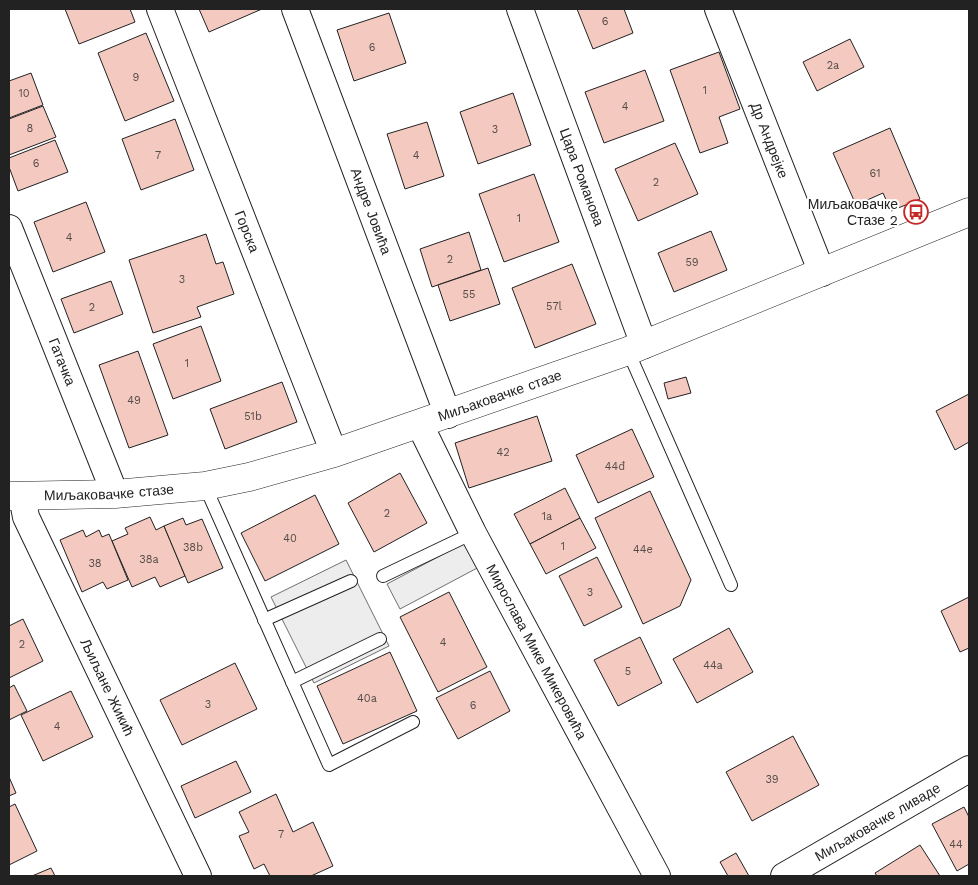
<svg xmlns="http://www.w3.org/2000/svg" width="978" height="885" font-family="'Work Sans',sans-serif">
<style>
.parking{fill:#ededed;stroke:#6f6f6f}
.building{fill:#f3c9c0;stroke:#222}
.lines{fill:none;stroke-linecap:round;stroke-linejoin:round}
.lane-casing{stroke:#222;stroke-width:14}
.street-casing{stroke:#222;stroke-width:28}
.secondary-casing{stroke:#222;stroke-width:29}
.lane{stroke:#fff;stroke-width:12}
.street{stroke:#fff;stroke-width:26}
.secondary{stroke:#fff;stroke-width:28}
.labels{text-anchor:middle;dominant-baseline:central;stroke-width:4;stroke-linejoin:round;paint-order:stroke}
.number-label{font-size:11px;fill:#564c4a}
.street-label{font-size:14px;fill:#222;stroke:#fff}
.poi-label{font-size:14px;fill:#222;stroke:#fff;text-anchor:end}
</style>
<rect width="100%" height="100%" fill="#fff"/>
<g class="parking">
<polygon points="468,541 481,566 400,609 387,584"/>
<polygon points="346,560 389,646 314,683 271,597"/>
</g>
<g class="building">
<polygon points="65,9 130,9 135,22 79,44"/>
<polygon points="199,9 262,9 209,32"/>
<polygon points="577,9 624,9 633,33 593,49"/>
<polygon points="389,13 406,63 354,81 337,30"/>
<polygon points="146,33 174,101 125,121 98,53"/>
<polygon points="850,39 864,67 817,91 803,62"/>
<polygon points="719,52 740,109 719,117 728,143 700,153 670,70"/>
<polygon points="645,70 664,121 604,143 585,92"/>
<polygon points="31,73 43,105 9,118 9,81"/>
<polygon points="513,93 531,145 478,164 460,112"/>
<polygon points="43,106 56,137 9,155 9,119"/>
<polygon points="175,119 194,170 141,190 122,139"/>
<polygon points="427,122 444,176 405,189 387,134"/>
<polygon points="890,128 920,199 891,211 883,193 856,205 833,153"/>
<polygon points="55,140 68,172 18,191 9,167 9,158"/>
<polygon points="675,143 698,194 638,221 615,169"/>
<polygon points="534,174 559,242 504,262 479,194"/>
<polygon points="86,202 105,252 53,272 34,222"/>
<polygon points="711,231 727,270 674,292 658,253"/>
<polygon points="469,232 481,270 432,287 420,249"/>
<polygon points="206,234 216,264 223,262 234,294 197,307 201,317 153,333 129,260"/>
<polygon points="572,264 596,324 535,348 512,288"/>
<polygon points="488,268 500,304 450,321 438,285"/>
<polygon points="111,281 123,314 74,333 61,299"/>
<polygon points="201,326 221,381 173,399 153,344"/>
<polygon points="138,351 168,435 129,448 99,365"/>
<polygon points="686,377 691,393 668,399 664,383"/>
<polygon points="282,382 297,422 225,449 210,409"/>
<polygon points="969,394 969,442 955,450 936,411"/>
<polygon points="537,416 552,461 469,488 455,443"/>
<polygon points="632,429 654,477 598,503 576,455"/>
<polygon points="400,473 427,523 374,552 348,503"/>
<polygon points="565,488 580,518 530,544 514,514"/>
<polygon points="650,491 691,580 680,606 643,624 595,518"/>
<polygon points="315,495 339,544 265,581 241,533"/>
<polygon points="150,517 156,530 164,526 185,576 160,587 155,577 132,587 112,541 128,534 125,528"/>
<polygon points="183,518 186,525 202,519 223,568 188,583 164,526"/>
<polygon points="580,518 596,548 546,574 530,544"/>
<polygon points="83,530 86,537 99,530 102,537 109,534 128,580 107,589 103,582 82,592 60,540"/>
<polygon points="597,557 622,607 584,626 559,576"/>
<polygon points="449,592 487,667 438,692 400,617"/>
<polygon points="969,597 969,648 960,652 941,611"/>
<polygon points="23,619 43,661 9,678 9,626"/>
<polygon points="729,628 753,672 697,703 673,659"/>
<polygon points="640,637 662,683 618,706 594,660"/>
<polygon points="390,652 417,711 343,744 317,686"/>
<polygon points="235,663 257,709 182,745 160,700"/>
<polygon points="490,671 510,711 458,739 436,698"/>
<polygon points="14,685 27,711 9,720 9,688"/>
<polygon points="71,691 93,737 43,761 21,715"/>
<polygon points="793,736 819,785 752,821 726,772"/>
<polygon points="236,761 251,792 195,818 181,786"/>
<polygon points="9,777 16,793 9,796"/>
<polygon points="276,794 293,832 313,822 333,866 311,876 270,876 264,864 254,869 239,836 249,832 239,812"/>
<polygon points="15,804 37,851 9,865 9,807"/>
<polygon points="964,807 969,817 969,864 957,871 932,824"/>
<polygon points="920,845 940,876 877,876 875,873"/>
<polygon points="736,853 749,876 728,876 720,862"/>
<polygon points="51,868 55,876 32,876"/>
</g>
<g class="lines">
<g class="lane-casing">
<g id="lane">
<polyline points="628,351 731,585"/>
<polyline points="205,486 329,765 413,722"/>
<polyline points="383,576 473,533"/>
<polyline points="264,620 351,581"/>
<polyline points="292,682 380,639"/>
</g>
</g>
<g class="street-casing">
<g id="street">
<path id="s1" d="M160 9 334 453"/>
<path id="s2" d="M295 9 448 415"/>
<path id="s3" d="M520 9 644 345"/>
<path id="s4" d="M718 9 822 273"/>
<path id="s5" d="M9 228 115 494"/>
<path id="s6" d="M420 425 473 533 657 876"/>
<path id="s7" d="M22 496 26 517 198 876"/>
<path id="s8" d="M784 876 969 769"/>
</g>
</g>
<g class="secondary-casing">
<g id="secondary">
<path id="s9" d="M9 496 115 494 205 486 249 477 334 453 628 351 969 212"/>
</g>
</g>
<use href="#lane" class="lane"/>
<use href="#street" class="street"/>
<use href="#secondary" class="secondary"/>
</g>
<defs>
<g id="bus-ring" transform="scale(1.25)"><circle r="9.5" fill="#fff" stroke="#c62828" stroke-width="1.5"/><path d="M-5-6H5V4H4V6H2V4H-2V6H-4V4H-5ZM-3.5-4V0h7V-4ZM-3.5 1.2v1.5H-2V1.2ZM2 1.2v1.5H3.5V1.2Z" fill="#c62828"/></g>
</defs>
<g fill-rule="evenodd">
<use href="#bus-ring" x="916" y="212"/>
</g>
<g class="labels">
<g class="number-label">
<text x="605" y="21">6</text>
<text x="372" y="47">6</text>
<text x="833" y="65">2a</text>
<text x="136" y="77">9</text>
<text x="705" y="90">1</text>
<text x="24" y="93">10</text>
<text x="625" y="106">4</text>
<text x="30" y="128">8</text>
<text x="495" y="129">3</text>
<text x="158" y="155">7</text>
<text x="416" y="155">4</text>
<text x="36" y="163">6</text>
<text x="875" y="173">61</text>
<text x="656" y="182">2</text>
<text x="519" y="218">1</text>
<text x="69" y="237">4</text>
<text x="450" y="259">2</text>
<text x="692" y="262">59</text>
<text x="182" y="279">3</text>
<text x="469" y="294">55</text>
<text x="554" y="306">57l</text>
<text x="92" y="307">2</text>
<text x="187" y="363">1</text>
<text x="134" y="400">49</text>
<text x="253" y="416">51b</text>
<text x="503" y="452">42</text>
<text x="615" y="466">44đ</text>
<text x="387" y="513">2</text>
<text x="547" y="516">1a</text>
<text x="290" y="538">40</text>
<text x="563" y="546">1</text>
<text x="193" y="547">38b</text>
<text x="643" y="549">44e</text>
<text x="149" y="559">38a</text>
<text x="95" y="563">38</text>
<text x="590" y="592">3</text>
<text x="443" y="642">4</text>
<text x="22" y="644">2</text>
<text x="713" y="665">44a</text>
<text x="628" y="671">5</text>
<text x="367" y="698">40a</text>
<text x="208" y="704">3</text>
<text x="473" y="705">6</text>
<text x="57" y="726">4</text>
<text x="772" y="779">39</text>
<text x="281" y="834">7</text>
<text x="956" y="844">44</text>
</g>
<g class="street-label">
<text stroke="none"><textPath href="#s4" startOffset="141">Др Андрејке</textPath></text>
<text stroke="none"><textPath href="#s3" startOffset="179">Цара Романова</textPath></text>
<text stroke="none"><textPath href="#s2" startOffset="216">Андре Јовића</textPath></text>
<text stroke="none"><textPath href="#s1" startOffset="239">Горска</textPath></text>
<text stroke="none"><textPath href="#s5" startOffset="144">Гатачка</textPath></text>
<text stroke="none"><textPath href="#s9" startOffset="505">Миљаковачке стазе</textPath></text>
<text stroke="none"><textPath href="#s9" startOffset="100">Миљаковачке стазе</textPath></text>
<text stroke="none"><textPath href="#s6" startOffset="255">Мирослава Мике Микеровића</textPath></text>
<text stroke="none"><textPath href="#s7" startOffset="210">Љиљане Жикић</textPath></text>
<text stroke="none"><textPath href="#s8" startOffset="108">Миљаковачке ливаде</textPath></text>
</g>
<g class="poi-label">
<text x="898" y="204">Миљаковачке<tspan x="898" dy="16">Стазе 2</tspan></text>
</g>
</g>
<rect width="978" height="885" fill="none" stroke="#222222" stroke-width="20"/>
</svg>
